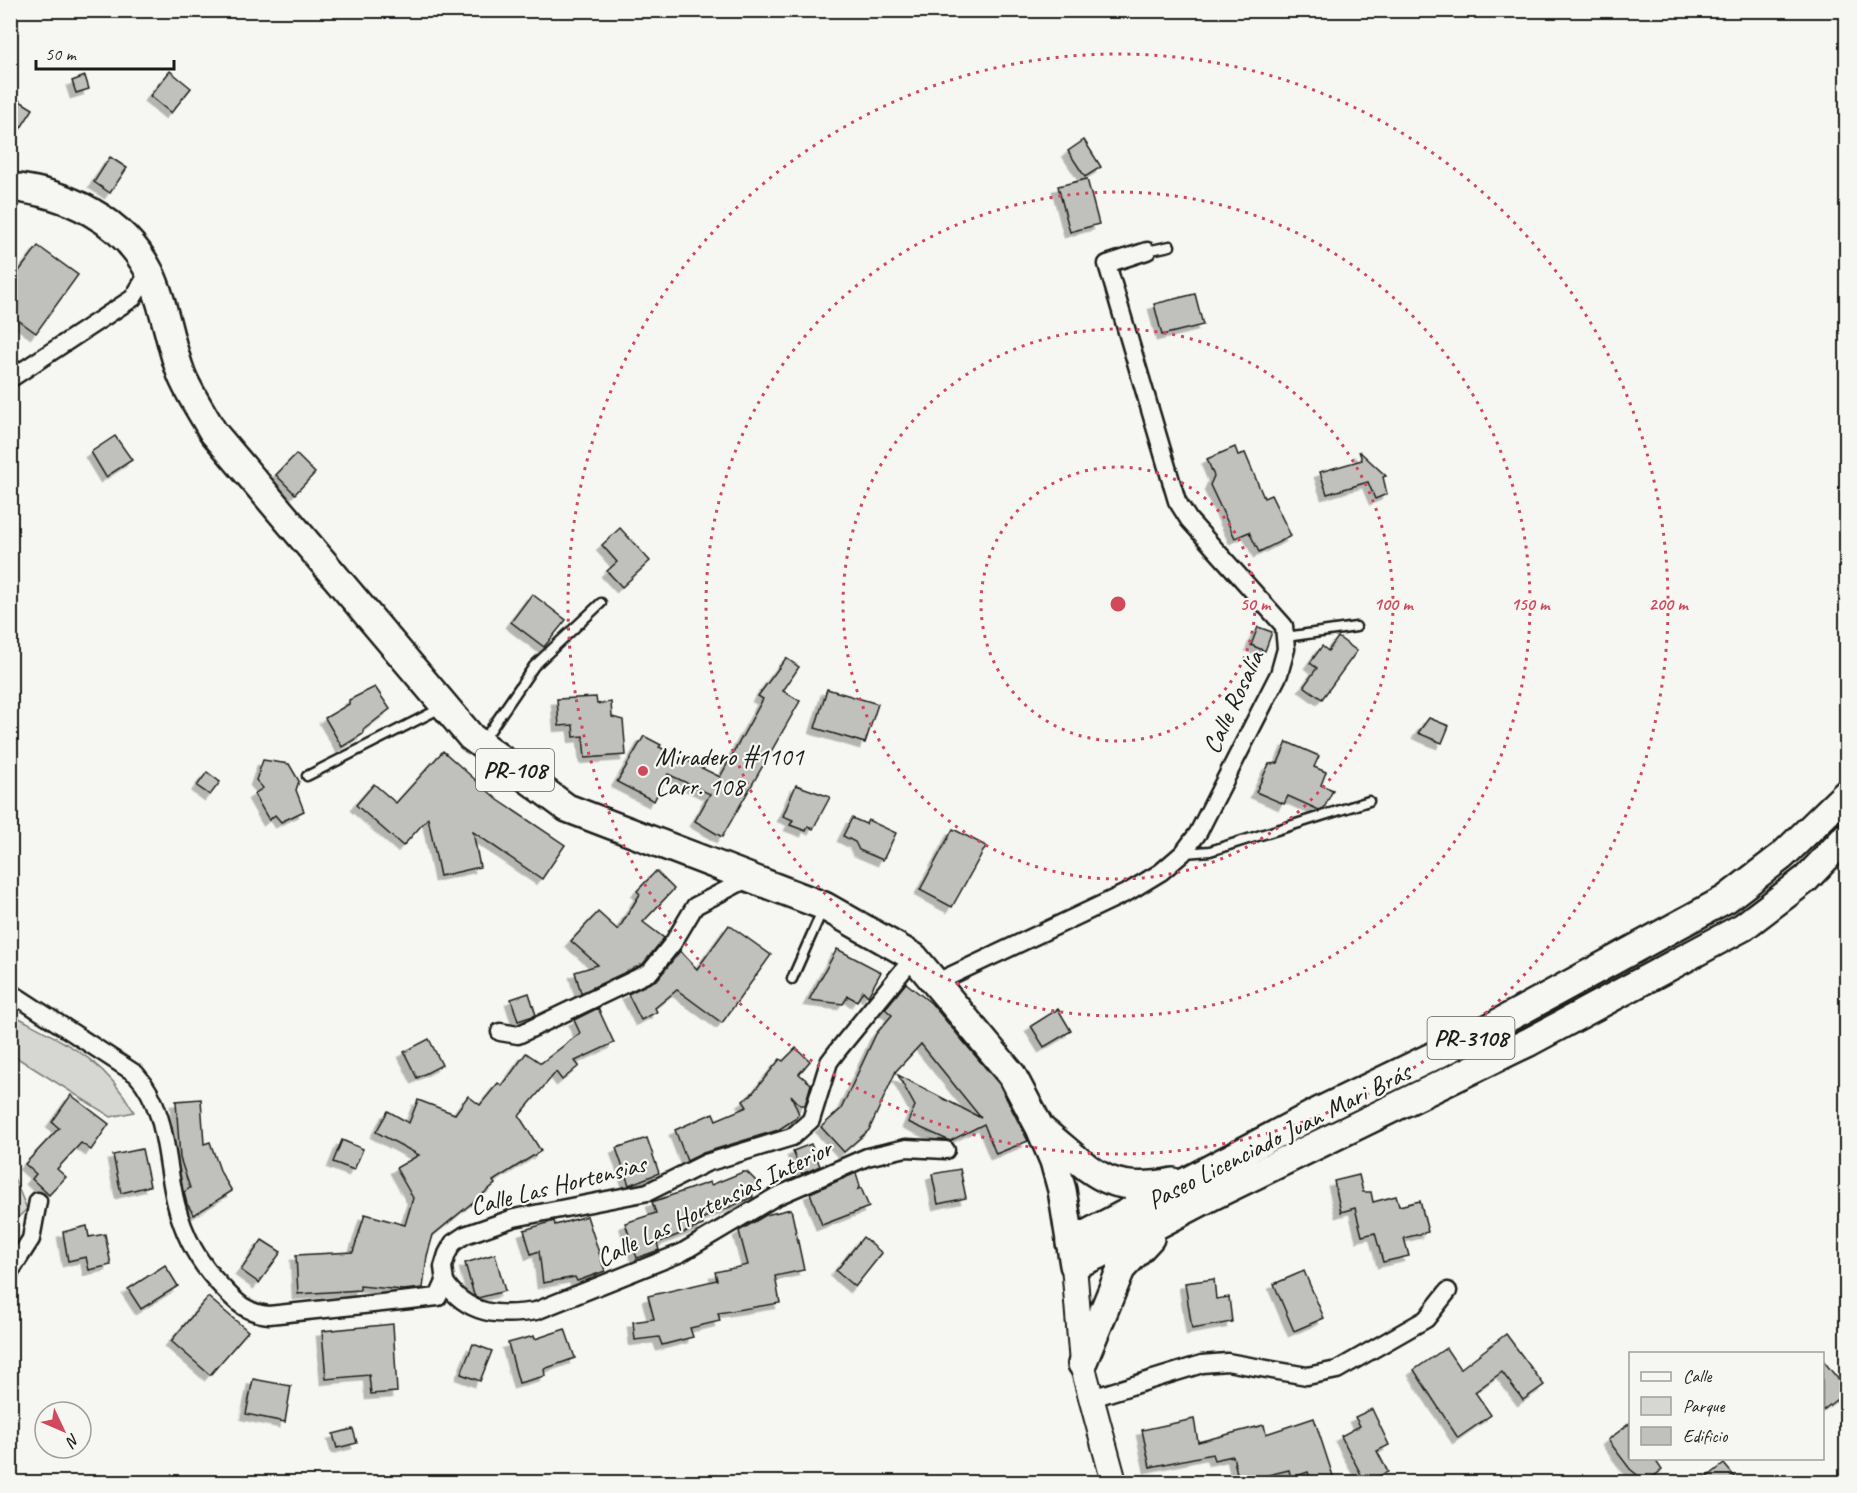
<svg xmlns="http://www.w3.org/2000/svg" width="1857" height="1493" font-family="Caveat,sans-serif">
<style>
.green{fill:#d6d6d2;stroke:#797977;stroke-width:1.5}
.building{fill:#c0c0bd;stroke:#1c1c1c;stroke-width:1.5;filter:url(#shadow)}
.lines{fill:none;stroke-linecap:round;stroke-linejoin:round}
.lane-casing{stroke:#1c1c1c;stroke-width:13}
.street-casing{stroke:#1c1c1c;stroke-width:21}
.secondary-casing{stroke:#1c1c1c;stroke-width:28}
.primary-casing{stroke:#1c1c1c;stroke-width:32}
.lane{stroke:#f6f6f2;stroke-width:8}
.street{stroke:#f6f6f2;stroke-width:16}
.secondary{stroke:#f6f6f2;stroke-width:24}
.primary{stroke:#f6f6f2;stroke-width:27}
.ring{fill:none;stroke:#d1495b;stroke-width:3;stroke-dasharray:3 6}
.poi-dot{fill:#d1495b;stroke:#f6f6f2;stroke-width:2}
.labels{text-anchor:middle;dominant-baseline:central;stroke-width:4.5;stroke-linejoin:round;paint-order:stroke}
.shield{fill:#f6f6f2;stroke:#5d5d5c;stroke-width:1.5}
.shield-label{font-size:24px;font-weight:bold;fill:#1c1c1c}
.street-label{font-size:26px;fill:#1c1c1c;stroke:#f6f6f2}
.poi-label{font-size:26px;fill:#1c1c1c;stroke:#f6f6f2;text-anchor:start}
.centre{fill:#d1495b;stroke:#f6f6f2;stroke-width:3}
.ring-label{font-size:18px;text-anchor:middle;font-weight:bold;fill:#d1495b;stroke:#f6f6f2;stroke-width:4.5;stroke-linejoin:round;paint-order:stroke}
</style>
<defs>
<filter id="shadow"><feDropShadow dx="-5.5" dy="5.5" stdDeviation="0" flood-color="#0004"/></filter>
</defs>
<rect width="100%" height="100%" fill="#f6f6f2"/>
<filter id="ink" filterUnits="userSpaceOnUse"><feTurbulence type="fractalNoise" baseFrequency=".0167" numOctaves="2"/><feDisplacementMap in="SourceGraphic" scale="12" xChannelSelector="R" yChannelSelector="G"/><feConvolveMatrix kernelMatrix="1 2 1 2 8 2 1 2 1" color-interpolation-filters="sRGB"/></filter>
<g filter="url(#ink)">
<g class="green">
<path d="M10 1013C63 1042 104 1057 134 1112L111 1117 11 1054Z"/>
<polygon points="11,1171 27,1209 11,1224 10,1224"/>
</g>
<g class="building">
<polygon points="170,71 191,88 171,113 150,96"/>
<polygon points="85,76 89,89 76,93 72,81"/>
<polygon points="10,95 33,109 10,145"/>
<polygon points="1084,140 1101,167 1085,177 1068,151"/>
<polygon points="110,157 127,168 110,193 94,182"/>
<polygon points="1087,179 1099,224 1070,232 1058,186"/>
<polygon points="38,246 78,275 36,333 10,314 10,302 16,294 10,290 10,283"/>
<polygon points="1195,294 1203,325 1162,335 1154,304"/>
<polygon points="115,436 132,460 106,477 91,452"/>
<polygon points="1235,447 1238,455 1245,453 1264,498 1271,495 1291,536 1259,552 1249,532 1235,538 1210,485 1214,476 1207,459"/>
<polygon points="1359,451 1386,476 1383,477 1387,494 1375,499 1368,482 1327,494 1320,472 1362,460"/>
<polygon points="296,454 315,473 295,494 276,475"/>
<polygon points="620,528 650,561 622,587 607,571 617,562 602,545"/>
<polygon points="532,594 566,620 544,647 511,622"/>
<polygon points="1258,627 1272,632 1265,651 1251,645"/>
<polygon points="1338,637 1357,651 1322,699 1304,686 1317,668 1310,663 1322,646 1328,651"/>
<polygon points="786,658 799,667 783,691 800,701 722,837 695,821 710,794 668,774 654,801 617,782 644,736 661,745 659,747 720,777 763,699 758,696"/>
<polygon points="375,687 390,709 363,730 363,734 342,747 325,718 349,704 349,700"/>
<polygon points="827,689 878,704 865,743 815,728"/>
<polygon points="596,697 597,704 611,702 612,717 623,720 626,755 585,758 583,736 574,737 573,725 559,726 557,699"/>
<polygon points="1429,718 1449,726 1442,743 1418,733"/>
<polygon points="1287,742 1319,756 1314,767 1326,772 1321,785 1333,790 1324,808 1319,810 1288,796 1284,804 1256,792 1269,764 1278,763"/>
<polygon points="443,751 498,800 565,845 542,879 473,832 480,867 440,876 428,818 403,846 356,805 374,784 396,803"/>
<polygon points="263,760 289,764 299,781 296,790 304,811 281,822 275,815 269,820 254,794 263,788 256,780"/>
<polygon points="207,772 220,782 210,795 197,786"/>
<polygon points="796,785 830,797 813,829 808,826 806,831 790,825 793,820 783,816"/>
<polygon points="852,818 866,824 868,820 896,833 883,860 859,850 855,842 843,836"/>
<polygon points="953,829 986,846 952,907 920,890"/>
<polygon points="656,871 674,889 643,922 664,938 643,964 581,993 575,972 598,965 571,941 598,912 618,930 640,894 637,891"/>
<polygon points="729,925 771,955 722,1023 677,990 655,1008 657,1012 641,1020 628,994 658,979 680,951 697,969"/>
<polygon points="837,949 881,972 868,996 863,991 857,1001 848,996 843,1004 809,1000"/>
<polygon points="906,983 931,1003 999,1084 1028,1141 996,1154 984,1124 950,1141 908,1122 915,1106 898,1075 981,1118 921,1044 896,1071 869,1130 844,1152 821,1127 841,1109 876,1034 892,1015 885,1009"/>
<polygon points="529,993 536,1015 518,1021 511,999"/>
<polygon points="598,1008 614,1043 575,1061 579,1066 562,1080 556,1072 519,1116 541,1151 493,1181 495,1184 433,1235 427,1256 423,1288 403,1290 360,1286 360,1290 298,1294 296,1255 353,1252 365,1214 405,1225 413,1198 396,1168 419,1155 376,1132 388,1111 409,1123 418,1100 455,1114 468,1096 480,1105 498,1083 502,1086 526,1053 541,1063 580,1033 574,1020"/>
<polygon points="1058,1009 1071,1031 1044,1047 1031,1026"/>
<polygon points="429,1039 442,1065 417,1078 404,1052"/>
<polygon points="796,1048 810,1061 799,1074 811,1084 805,1105 800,1105 791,1095 799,1114 795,1119 778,1130 703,1153 687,1161 675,1130 713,1113 716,1120 747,1107 743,1101 751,1095 780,1059 783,1061"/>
<polygon points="71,1095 109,1124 91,1150 81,1143 57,1169 66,1177 49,1195 32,1179 36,1174 25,1164 59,1128 52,1122"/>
<polygon points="201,1099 204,1144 210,1142 221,1173 232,1191 194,1215 187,1204 184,1192 190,1188 180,1158 176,1101"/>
<polygon points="647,1138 659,1173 629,1185 616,1148"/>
<polygon points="342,1140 363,1149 354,1170 333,1162"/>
<polygon points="811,1144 820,1166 802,1174 793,1151"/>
<polygon points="142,1149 150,1186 121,1193 113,1155"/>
<polygon points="960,1169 966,1198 938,1204 932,1174"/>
<polygon points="743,1172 747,1172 760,1185 751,1187 753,1197 701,1219 703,1225 657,1243 659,1250 637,1258 625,1223 656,1213 652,1202 710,1182 711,1185"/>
<polygon points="856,1173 860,1186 858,1189 861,1188 869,1207 822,1225 810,1193"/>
<polygon points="1359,1175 1363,1192 1371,1192 1373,1202 1396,1196 1399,1206 1420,1201 1428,1232 1404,1238 1409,1256 1383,1262 1375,1233 1362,1236 1355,1208 1341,1212 1334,1181"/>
<polygon points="791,1209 804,1270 775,1276 780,1303 718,1313 720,1321 690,1328 693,1337 662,1345 659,1337 635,1340 633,1322 654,1319 648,1296 717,1280 715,1272 748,1265 739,1231 766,1215"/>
<polygon points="587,1216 605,1271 577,1281 575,1277 543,1283 539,1251 531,1254 524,1230 554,1221 555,1225"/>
<polygon points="87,1226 89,1237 105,1234 111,1265 89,1270 86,1257 68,1261 63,1232"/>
<polygon points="863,1237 882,1253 855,1287 836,1271"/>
<polygon points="262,1240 281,1252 259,1283 241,1270"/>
<polygon points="495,1254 505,1291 478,1298 474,1295 465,1263"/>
<polygon points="165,1265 178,1286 141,1309 128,1289"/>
<polygon points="1304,1271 1324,1318 1294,1331 1274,1284"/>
<polygon points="1214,1279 1216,1299 1229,1297 1232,1322 1192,1329 1185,1283"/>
<polygon points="208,1297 248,1331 210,1375 171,1341"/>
<polygon points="393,1324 397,1392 371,1394 369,1375 326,1379 322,1331"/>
<polygon points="565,1329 575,1358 544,1369 545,1376 519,1383 508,1343 534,1336 535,1339"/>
<polygon points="1506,1334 1544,1385 1523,1400 1502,1372 1475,1392 1491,1415 1458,1438 1414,1370 1446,1348 1460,1369"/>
<polygon points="473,1344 492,1351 480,1381 461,1374"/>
<polygon points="1822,1359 1846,1389 1846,1392 1822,1411"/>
<polygon points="253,1379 291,1386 285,1422 246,1414"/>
<polygon points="1372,1409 1389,1445 1377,1451 1388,1472 1365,1482 1341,1436 1360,1426 1355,1417"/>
<polygon points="1314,1418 1334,1479 1324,1482 1312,1482 1308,1472 1291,1478 1289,1470 1239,1482 1233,1456 1214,1460 1212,1454 1150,1467 1142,1430 1194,1419 1198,1442 1264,1425 1266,1434"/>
<polygon points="1630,1423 1630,1458 1654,1458 1662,1470 1646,1482 1630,1469 1608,1440"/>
<polygon points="353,1429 357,1443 337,1448 333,1434"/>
<polygon points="1724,1464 1739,1482 1701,1482"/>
</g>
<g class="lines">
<g class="lane-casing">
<g id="lane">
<polyline points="1147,251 1170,246"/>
<polyline points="1286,637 1356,627"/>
<polyline points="483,741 534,666 601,603"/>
<polyline points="307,776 441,708"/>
<polyline points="1185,853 1210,851 1369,801"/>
<polyline points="792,979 823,909"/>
</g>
</g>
<g class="street-casing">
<g id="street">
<polyline points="10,379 133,298 149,272"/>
<polyline points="937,982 1128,892 1161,872 1183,853 1198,833 1279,674 1286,649 1284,626 1189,520 1177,501 1107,264 1147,251"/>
<path d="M10 992 136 1074C168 1109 165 1160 176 1204 184 1236 200 1265 223 1288 237 1303 247 1313 269 1315L438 1297 445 1282 443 1267 447 1254 453 1243 465 1235 514 1218 648 1192 706 1163 792 1137 811 1120 829 1062 838 1050 914 957"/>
<polyline points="500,1032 518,1035 650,972 673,943 695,906 751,877"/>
<polyline points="10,1272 31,1239 38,1201"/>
<path d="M445 1282C467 1315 499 1317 536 1311L681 1253 775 1197 867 1157 906 1148 946 1150"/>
<polyline points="1092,1398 1202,1364 1227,1362 1307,1376 1337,1370 1426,1319 1448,1291"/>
</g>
</g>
<g class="secondary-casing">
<polyline id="secondary" points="1074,1265 1082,1364 1114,1482"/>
</g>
<g class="primary-casing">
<g id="primary">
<path d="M10 187C67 193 122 219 149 271 165 304 169 343 182 376 190 395 203 414 213 432L471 737 567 808 824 906 914 957 1012 1075 1040 1128 1054 1161 1062 1190 1074 1265 1109 1250 1214 1195 1529 1042 1743 927 1806 879 1846 837"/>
<path d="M1042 1130C1091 1169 1105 1196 1173 1182"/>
<polyline points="1070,1243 1320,1111 1469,1039 1726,899 1782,856 1846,794"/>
<polyline points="1082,1364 1121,1269 1150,1238"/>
</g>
</g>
<use href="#lane" class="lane"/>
<use href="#street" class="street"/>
<use href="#secondary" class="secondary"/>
<use href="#primary" class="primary"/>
</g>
</g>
<g class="ring">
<circle cx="1118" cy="604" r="137"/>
<circle cx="1118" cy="604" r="275"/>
<circle cx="1118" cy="604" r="412"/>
<circle cx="1118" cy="604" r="550"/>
</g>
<circle class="poi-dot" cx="643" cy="771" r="6"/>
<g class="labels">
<g class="shield">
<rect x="476" y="749" width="78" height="42" rx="4.5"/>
<rect x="1427.5" y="1017" width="87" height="42" rx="4.5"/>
</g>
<g class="shield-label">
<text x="515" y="770">PR-108</text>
<text x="1471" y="1038">PR-3108</text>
</g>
<g class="street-label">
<text transform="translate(1233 702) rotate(-65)">Calle Rosalía</text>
<text transform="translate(1279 1136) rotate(-27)">Paseo Licenciado Juan Mari Brás</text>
<text transform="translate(558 1185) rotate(-14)">Calle Las Hortensias</text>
<text transform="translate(714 1203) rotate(-26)">Calle Las Hortensias Interior</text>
</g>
<g class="poi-label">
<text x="655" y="756">Miradero #1101<tspan x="655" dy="30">Carr. 108</tspan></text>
</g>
</g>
<circle cx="1118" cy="604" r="9" class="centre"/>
<g class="ring-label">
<text x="1255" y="610">50 m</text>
<text x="1393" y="610">100 m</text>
<text x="1530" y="610">150 m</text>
<text x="1668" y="610">200 m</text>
</g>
<rect width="1857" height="1493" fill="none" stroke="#f6f6f2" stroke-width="36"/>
<rect x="18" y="18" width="1821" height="1457" fill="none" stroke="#1c1c1c" stroke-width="2" filter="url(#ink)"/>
<rect x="1629" y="1352" width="195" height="108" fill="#f6f6f2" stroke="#9f9f9c" stroke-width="1.5"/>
<rect x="1641" y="1372" width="30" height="9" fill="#f6f6f2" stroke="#9f9f9c" stroke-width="1.5"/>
<text x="1683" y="1382" font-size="18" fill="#1c1c1c">Calle</text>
<rect x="1641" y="1397" width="30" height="18" fill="#d6d6d2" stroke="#9f9f9c" stroke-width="1.5"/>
<text x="1683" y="1412" font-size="18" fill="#1c1c1c">Parque</text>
<rect x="1641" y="1427" width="30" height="18" fill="#c0c0bd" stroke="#9f9f9c" stroke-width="1.5"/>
<text x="1683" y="1442" font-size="18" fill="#1c1c1c">Edificio</text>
<g transform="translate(63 1430) rotate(134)"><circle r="28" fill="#f6f6f2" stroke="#9f9f9c" stroke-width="1.5"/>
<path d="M0-4.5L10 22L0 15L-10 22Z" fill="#d1495b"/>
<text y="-9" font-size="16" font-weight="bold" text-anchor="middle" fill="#1c1c1c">N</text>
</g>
<path d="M36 60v9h138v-9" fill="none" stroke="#1c1c1c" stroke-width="3"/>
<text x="45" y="60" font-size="18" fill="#1c1c1c" stroke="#f6f6f2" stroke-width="4.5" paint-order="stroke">50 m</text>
</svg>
